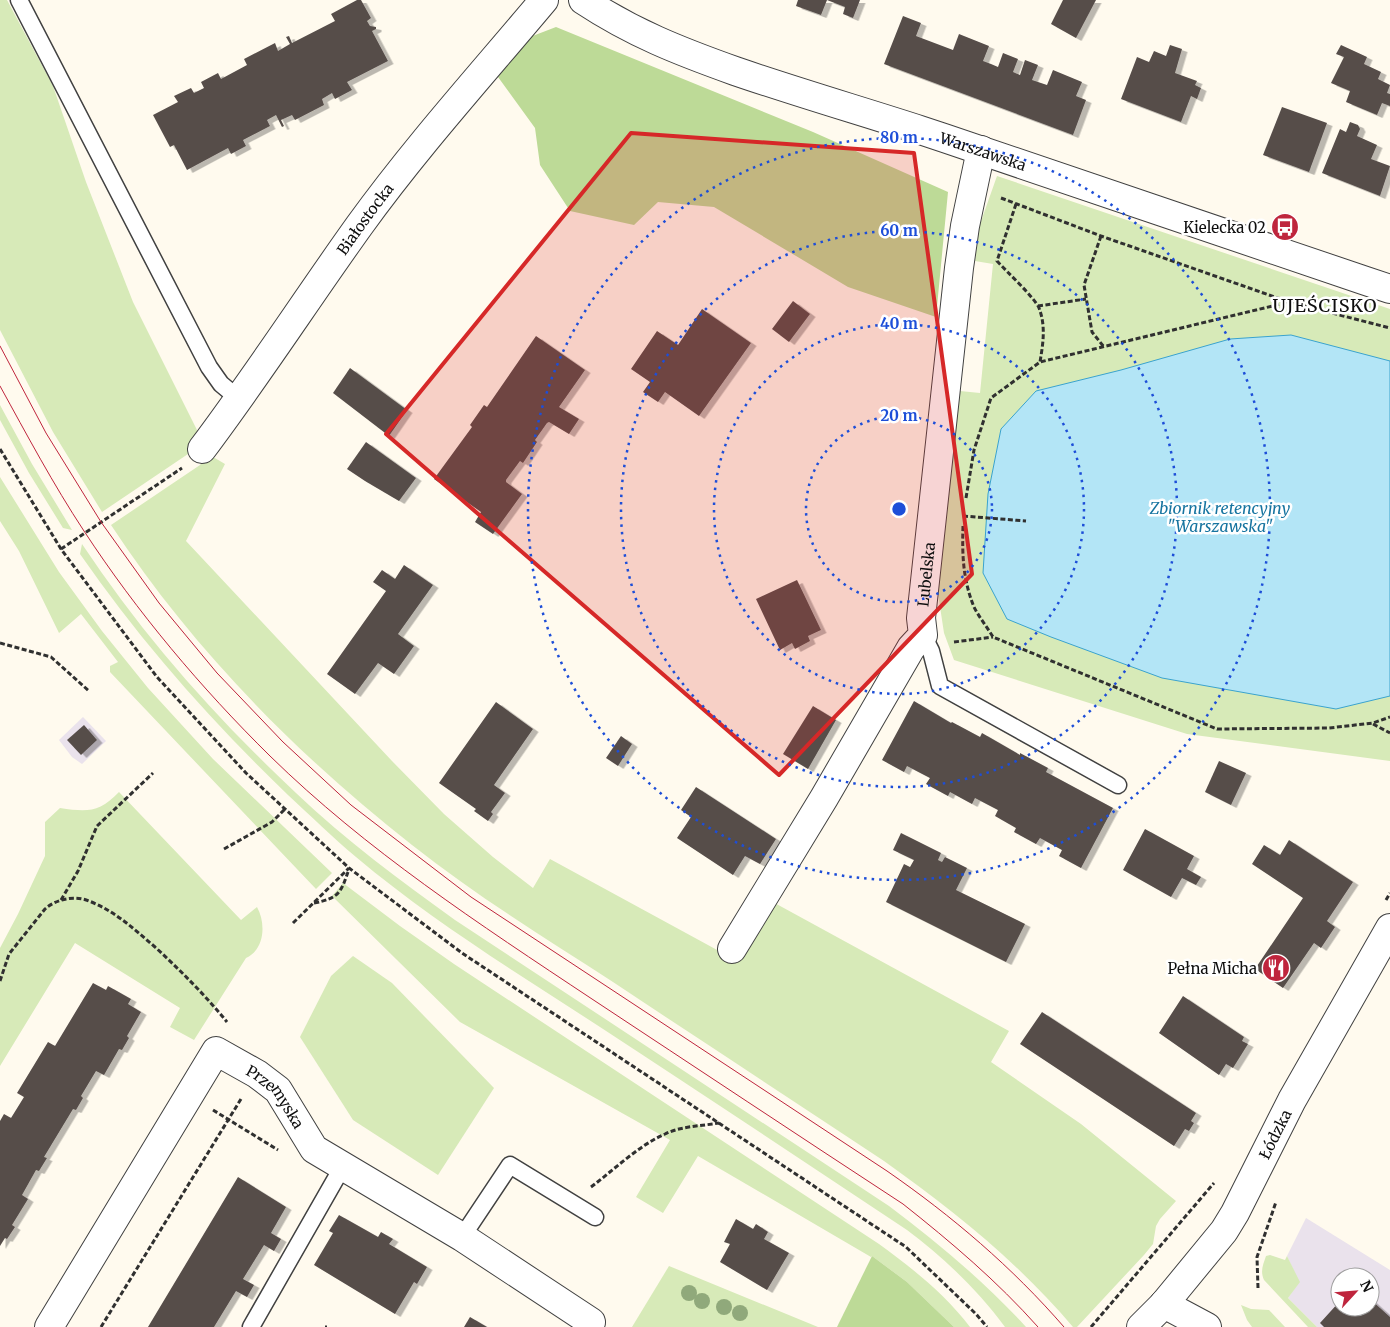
<svg xmlns="http://www.w3.org/2000/svg" width="1390" height="1327" font-family="Merriweather,serif">
<style>
.industrial{fill:#eae2ec;fill-rule:evenodd}
.green{fill:#d7eab8}
.forest{fill:#bdda97}
.water{fill:#b3e5f6;stroke:#3aa3ce}
.building{fill:#564d4a;filter:url(#shadow)}
.lines{fill:none;stroke-linecap:round;stroke-linejoin:round}
.service-casing{stroke:#414141;stroke-width:19}
.minor-casing{stroke:#414141;stroke-width:30}
.tertiary-casing{stroke:#414141;stroke-width:30}
.path{stroke:#303030;stroke-width:3;stroke-dasharray:5 2.5;stroke-linecap:butt}
.service{stroke:#fff;stroke-width:16}
.minor{stroke:#fff;stroke-width:28}
.tertiary{stroke:#fff;stroke-width:28}
.tram{stroke:#bf253d;stroke-width:1}
.tree{fill:#90a97b}
.marked{fill:#d62828;fill-opacity:0.2;stroke:#d62828;stroke-width:4;stroke-linejoin:round}
.ring{fill:none;stroke:#1d4ed8;stroke-width:2.5;stroke-dasharray:2.5 5}
.labels{text-anchor:middle;dominant-baseline:central;stroke-width:5;stroke-linejoin:round;paint-order:stroke}
.street-label{font-size:15px;fill:#0e0e0e;stroke:#fff}
.poi-label{font-size:15px;fill:#0e0e0e;stroke:#fff;text-anchor:end}
.water-label{font-size:16px;font-style:italic;fill:#1674a0;stroke:#fff}
.quarter-label{font-size:18px;letter-spacing:1px;fill:#0e0e0e;stroke:#fff}
.centre{fill:#1d4ed8;stroke:#fff;stroke-width:2.5}
.ring-label{font-size:15px;text-anchor:middle;font-weight:bold;fill:#1d4ed8;stroke:#fff;stroke-width:5;stroke-linejoin:round;paint-order:stroke}
</style>
<defs>
<filter id="shadow"><feDropShadow dx="5.5" dy="3" stdDeviation="0" flood-color="#0004"/></filter>
</defs>
<rect width="100%" height="100%" fill="#fffaee"/>
<g class="industrial">
<polygon points="83,717 106,741 82,764 72,757 59,740"/>
<path d="M1306 1218 1390 1270V1327H1317L1288 1298 1299 1282 1287 1256ZM1340 1277H1370V1307H1340Z"/>
</g>
<g class="green">
<polygon points="0,0 7,0 53,86 86,182 133,302 197,430 195,444 188,454 102,512 53,432 0,330"/>
<polygon points="997,176 1390,309 1390,761 1187,734 954,660 944,633 937,587 960,391 980,393 993,264 975,261 979,227"/>
<polygon points="0,405 32,464 72,530 63,528 29,473 0,420"/>
<path d="M208 454 225 464 186 541 392 761 444 814 493 857 533 888 550 859 730 957 771 901 1009 1031 991 1062 1081 1124 1176 1201 1160 1219 1156 1226 1153 1244 1144 1255 1077 1327H1073C1018 1262 953 1210 884 1161 794 1101 703 1042 613 982 545 938 475 895 412 845 297 755 191 647 111 525L200 465Z"/>
<polygon points="0,477 59,572 102,631 148,688 213,759 332,873 316,889 110,672 110,666 118,662 81,614 59,633 19,551 0,521"/>
<path d="M82 544C143 636 216 718 296 793 345 840 400 880 455 920L889 1206C937 1242 985 1282 1026 1327H1005C978 1290 943 1257 907 1230 804 1162 703 1094 600 1027 517 973 432 921 356 857 333 838 311 816 288 795 211 721 141 642 80 554Z"/>
<path d="M119 792 241 920 257 907C266 923 265 949 246 958L194 1040 170 1027 180 1008 75 943 0 1066V948L18 914 45 856V822L60 808C87 812 99 813 119 792Z"/>
<path d="M343 883 400 926 454 964 879 1244C912 1268 945 1294 970 1327H954L907 1282 872 1256 871 1257 698 1156 663 1213 636 1197 670 1140 460 1022 332 896Z"/>
<polygon points="353,956 392,983 494,1088 438,1175 353,1120 300,1037 331,976"/>
<path d="M1270 1255 1285 1260 1287 1256 1300 1282 1288 1298 1317 1327H1308L1264 1280C1260 1271 1263 1265 1266 1256Z"/>
<polygon points="669,1266 818,1327 632,1327"/>
<polygon points="1241,1305 1251,1309 1269,1310 1285,1327 1252,1327 1247,1320"/>
</g>
<g class="forest">
<polygon points="556,27 813,132 948,192 936,317 848,287 714,207 658,202 634,225 570,211 540,165 535,128 498,77 530,37"/>
<polygon points="872,1256 907,1282 954,1327 837,1327"/>
</g>
<polygon class="water" points="1291,335 1390,361 1390,696 1336,709 1162,678 1051,637 1007,619 983,573 988,494 1001,429 1036,391 1121,370 1230,339"/>
<g class="building">
<polygon points="357,0 361,0 371,18 367,21 370,26 376,27 376,29 372,31 388,61 347,82 352,90 335,99 332,93 322,99 324,105 295,120 292,115 281,120 284,126 282,127 276,115 267,120 270,126 243,140 246,146 231,154 228,148 187,170 174,145 170,147 153,115 178,102 174,96 191,88 194,93 204,88 201,82 218,73 221,79 247,65 244,59 275,43 278,51 290,44 286,37 289,36 292,43 335,21 331,14"/>
<polygon points="798,0 827,0 821,15 796,6"/>
<polygon points="827,0 860,0 853,18 843,14 845,7"/>
<polygon points="1063,0 1096,0 1076,38 1051,24"/>
<polygon points="903,16 921,23 916,36 953,50 959,34 989,46 983,61 991,64 998,67 1003,53 1018,59 1013,72 1020,75 1025,60 1038,65 1032,80 1047,85 1053,70 1082,82 1076,96 1086,100 1073,135 884,64"/>
<polygon points="1170,45 1182,49 1175,73 1197,81 1195,85 1201,88 1197,99 1191,96 1181,122 1121,99 1137,57 1149,62 1154,51 1166,56"/>
<polygon points="1341,45 1367,57 1364,64 1381,72 1378,79 1390,85 1387,93 1390,94 1390,106 1382,103 1377,115 1346,102 1350,91 1331,83 1344,57 1336,54"/>
<polygon points="1282,107 1327,123 1309,172 1263,155"/>
<polygon points="1350,122 1358,125 1360,129 1357,136 1377,145 1371,159 1390,166 1380,196 1322,173 1340,129 1346,132"/>
<polygon points="793,301 810,314 789,342 772,329"/>
<polygon points="702,309 751,343 699,416 665,392 658,402 643,392 650,382 631,369 657,331 678,345"/>
<polygon points="536,336 585,370 559,407 579,419 569,434 549,422 547,423 535,440 537,442 523,463 520,461 506,480 506,482 522,494 493,534 475,522 481,512 434,479 472,427 470,425 484,405 487,407"/>
<polygon points="350,368 407,410 389,436 333,393"/>
<polygon points="366,442 416,478 399,501 365,481 347,469"/>
<polygon points="404,565 433,585 398,634 414,646 394,674 378,663 355,694 327,674 386,591 373,582 382,570 395,579"/>
<polygon points="797,580 821,630 808,636 810,641 795,649 792,643 780,650 756,599"/>
<polygon points="914,701 951,723 952,722 980,737 982,733 1020,755 1020,753 1048,768 1046,772 1113,808 1081,868 1059,856 1062,850 1040,838 1036,844 1014,832 1016,828 995,816 998,810 975,798 972,804 950,792 948,796 926,784 930,778 907,766 904,772 882,760"/>
<polygon points="496,702 533,729 494,785 505,793 491,812 493,814 488,821 474,811 476,809 439,783"/>
<polygon points="813,706 836,720 808,769 783,754"/>
<polygon points="84,725 97,740 81,755 67,740"/>
<polygon points="621,736 632,744 618,766 606,758"/>
<polygon points="1219,761 1246,773 1231,805 1205,792"/>
<polygon points="696,787 776,839 760,864 745,856 733,875 677,838 691,817 681,810"/>
<polygon points="1145,829 1194,856 1187,869 1201,877 1196,885 1182,878 1171,897 1123,870"/>
<polygon points="901,833 941,853 938,860 942,862 945,857 967,868 956,890 1025,924 1006,962 886,902 904,864 910,867 914,860 893,850"/>
<polygon points="1289,840 1353,882 1327,921 1335,927 1321,948 1314,943 1283,988 1255,969 1303,898 1252,864 1264,845 1280,855"/>
<polygon points="93,983 106,990 108,986 131,999 128,1004 141,1012 127,1036 129,1038 122,1050 119,1049 104,1075 96,1071 81,1096 83,1098 76,1110 73,1109 44,1157 47,1158 39,1171 36,1170 22,1195 28,1199 12,1225 15,1227 7,1239 5,1238 0,1246 0,1121 4,1114 11,1118 24,1097 17,1093 48,1042 55,1046"/>
<polygon points="1183,996 1244,1037 1242,1041 1248,1044 1233,1068 1226,1064 1219,1075 1159,1033"/>
<polygon points="1042,1012 1196,1113 1191,1121 1194,1123 1189,1131 1185,1129 1174,1146 1020,1044"/>
<polygon points="238,1177 286,1207 271,1233 281,1239 274,1251 264,1245 243,1279 254,1285 247,1297 236,1291 214,1327 148,1327"/>
<polygon points="339,1215 378,1237 381,1232 393,1239 389,1244 427,1267 417,1284 414,1282 395,1314 314,1265 333,1233 329,1231"/>
<polygon points="736,1219 753,1229 756,1224 768,1232 764,1239 789,1253 767,1290 720,1262 730,1244 724,1242"/>
<polygon points="1370,1299 1390,1317 1390,1327 1324,1327 1320,1323 1340,1301 1340,1307 1370,1307"/>
<polygon points="470,1317 487,1327 464,1327"/>
</g>
<g class="lines">
<g class="service-casing">
<g id="service">
<polyline points="19,0 209,367 221,384 239,399"/>
<polyline points="923,635 931,651 940,686 1118,785"/>
<polyline points="462,1237 510,1165 595,1217"/>
<polyline points="251,1327 343,1166"/>
</g>
</g>
<g class="minor-casing">
<g id="minor">
<path id="s1" d="M202 449C257 376 306 300 359 226 416 147 482 74 544 0"/>
<path id="s2" d="M732 949 824 798 911 648 923 635 921 618 959 268 965 226 981 150"/>
<path id="s3" d="M49 1327 216 1051 257 1074 278 1090 314 1149 462 1237 591 1322 587 1327"/>
<polyline points="1141,1327 1164,1304"/>
</g>
</g>
<g class="tertiary-casing">
<g id="tertiary">
<path id="s4" d="M583 0C633 33 679 51 735 71 796 92 858 110 920 130 1077 182 1233 237 1390 289"/>
<path id="s5" d="M1164 1304 1224 1231 1235 1213 1292 1100 1390 928"/>
<polyline points="1164,1304 1207,1327"/>
</g>
</g>
<g class="path">
<polyline points="1001,198 1101,236 1289,302"/>
<path d="M1016 204 997 261C1006 271 1035 298 1039 308 1046 326 1043 344 1040 362"/>
<polyline points="1101,236 1084,285 1092,332 1104,347"/>
<polyline points="1038,306 1086,299"/>
<polyline points="0,449 61,549 157,677 246,773 349,868 462,953 906,1247 976,1314 987,1327"/>
<polyline points="966,498 974,450 991,398 1040,362 1289,302 1390,328"/>
<polyline points="963,516 1026,521"/>
<path d="M963 526C962 555 963 580 974 607 979 617 987 627 993 637L1217 729 1329 728 1373 723 1390 717"/>
<polyline points="61,549 182,468"/>
<polyline points="954,642 993,637"/>
<polyline points="0,643 51,657 89,691"/>
<polyline points="1373,724 1390,733"/>
<polyline points="224,849 272,822 285,809"/>
<polyline points="61,900 78,871 97,826 153,773"/>
<polyline points="1386,900 1390,893"/>
<path d="M314 903C340 898 341 892 349 869"/>
<polyline points="293,923 349,868"/>
<path d="M0 981 9 954 45 909C56 899 75 895 89 901 115 911 134 929 155 947 181 971 205 995 227 1022"/>
<polyline points="213,1110 278,1150"/>
<path d="M591 1187C615 1169 638 1146 665 1134 681 1126 702 1126 719 1123"/>
<polyline points="1258,1288 1257,1257 1276,1202"/>
<polyline points="101,1327 241,1099"/>
<polyline points="325,1327 327,1327"/>
<polyline points="1091,1327 1214,1183"/>
</g>
<use href="#service" class="service"/>
<use href="#minor" class="minor"/>
<use href="#tertiary" class="tertiary"/>
<g class="tram">
<path d="M0 346 46 433 101 522 159 603 217 673 283 742 351 805 471 897 887 1171C952 1216 1012 1267 1064 1327"/>
<path d="M0 386C27 435 53 484 84 531 137 612 201 688 270 756 366 850 479 924 592 999 695 1067 799 1136 903 1204 951 1242 997 1281 1038 1327"/>
</g>
</g>
<g class="tree">
<circle cx="689" cy="1293" r="8"/>
<circle cx="702" cy="1301" r="8"/>
<circle cx="724" cy="1307" r="8"/>
<circle cx="740" cy="1313" r="8"/>
</g>
<path class="marked" d="M631 133 914 153 972 574 779 775 386 434Z"/>
<g class="ring">
<circle cx="899" cy="509" r="93"/>
<circle cx="899" cy="509" r="185"/>
<circle cx="899" cy="509" r="278"/>
<circle cx="899" cy="509" r="371"/>
</g>
<defs>
<g id="bus-disc" transform="scale(1.4375)"><circle r="9.5" fill="#bf253d" stroke="#fff"/><path d="M-5-6H5V4H4V6H2V4H-2V6H-4V4H-5ZM-3.5-4V0h7V-4ZM-3.5 1.2v1.5H-2V1.2ZM2 1.2v1.5H3.5V1.2Z" fill="#fff"/></g>
<g id="restaurant-disc" transform="scale(1.4375)"><circle r="9.5" fill="#bf253d" stroke="#fff"/><path d="M-5-6h1v4h1v-4h1v4h1v-4h1v5L-1.5 .5V6h-2V.5L-5-1ZM5-6V6H3V1.5H1.5Q1.5-4 5-6Z" fill="#fff"/></g>
</defs>
<g fill-rule="evenodd">
<use href="#bus-disc" x="1285" y="227"/>
<use href="#restaurant-disc" x="1276" y="968"/>
</g>
<g class="labels">
<g class="street-label">
<text stroke="none"><textPath href="#s4" startOffset="429">Warszawska</textPath></text>
<text stroke="none"><textPath href="#s1" startOffset="282">Białostocka</textPath></text>
<text stroke="none"><textPath href="#s2" startOffset="429">Lubelska</textPath></text>
<text stroke="none"><textPath href="#s3" startOffset="399">Przemyska</textPath></text>
<text stroke="none"><textPath href="#s5" startOffset="204">Łódzka</textPath></text>
</g>
<g class="poi-label">
<text x="1266" y="227">Kielecka 02</text>
<text x="1257" y="968">Pełna Micha</text>
</g>
<g class="water-label">
<text x="1220" y="508">Zbiornik retencyjny<tspan x="1220" dy="18">"Warszawska"</tspan></text>
</g>
<g class="quarter-label">
<text x="1325" y="305">UJEŚCISKO</text>
</g>
</g>
<circle cx="899" cy="509" r="8" class="centre"/>
<g class="ring-label">
<text x="899" y="143">80 m</text>
<text x="899" y="236">60 m</text>
<text x="899" y="329">40 m</text>
<text x="899" y="421">20 m</text>
</g>
<g transform="translate(1355 1292) rotate(64)"><circle r="24" fill="#ffffff" stroke="#9f9f9f"/>
<path d="M0-4L9 19L0 12L-9 19Z" fill="#bf253d"/>
<text y="-8" font-size="14" font-weight="bold" text-anchor="middle" fill="#0e0e0e">N</text>
</g>
</svg>
